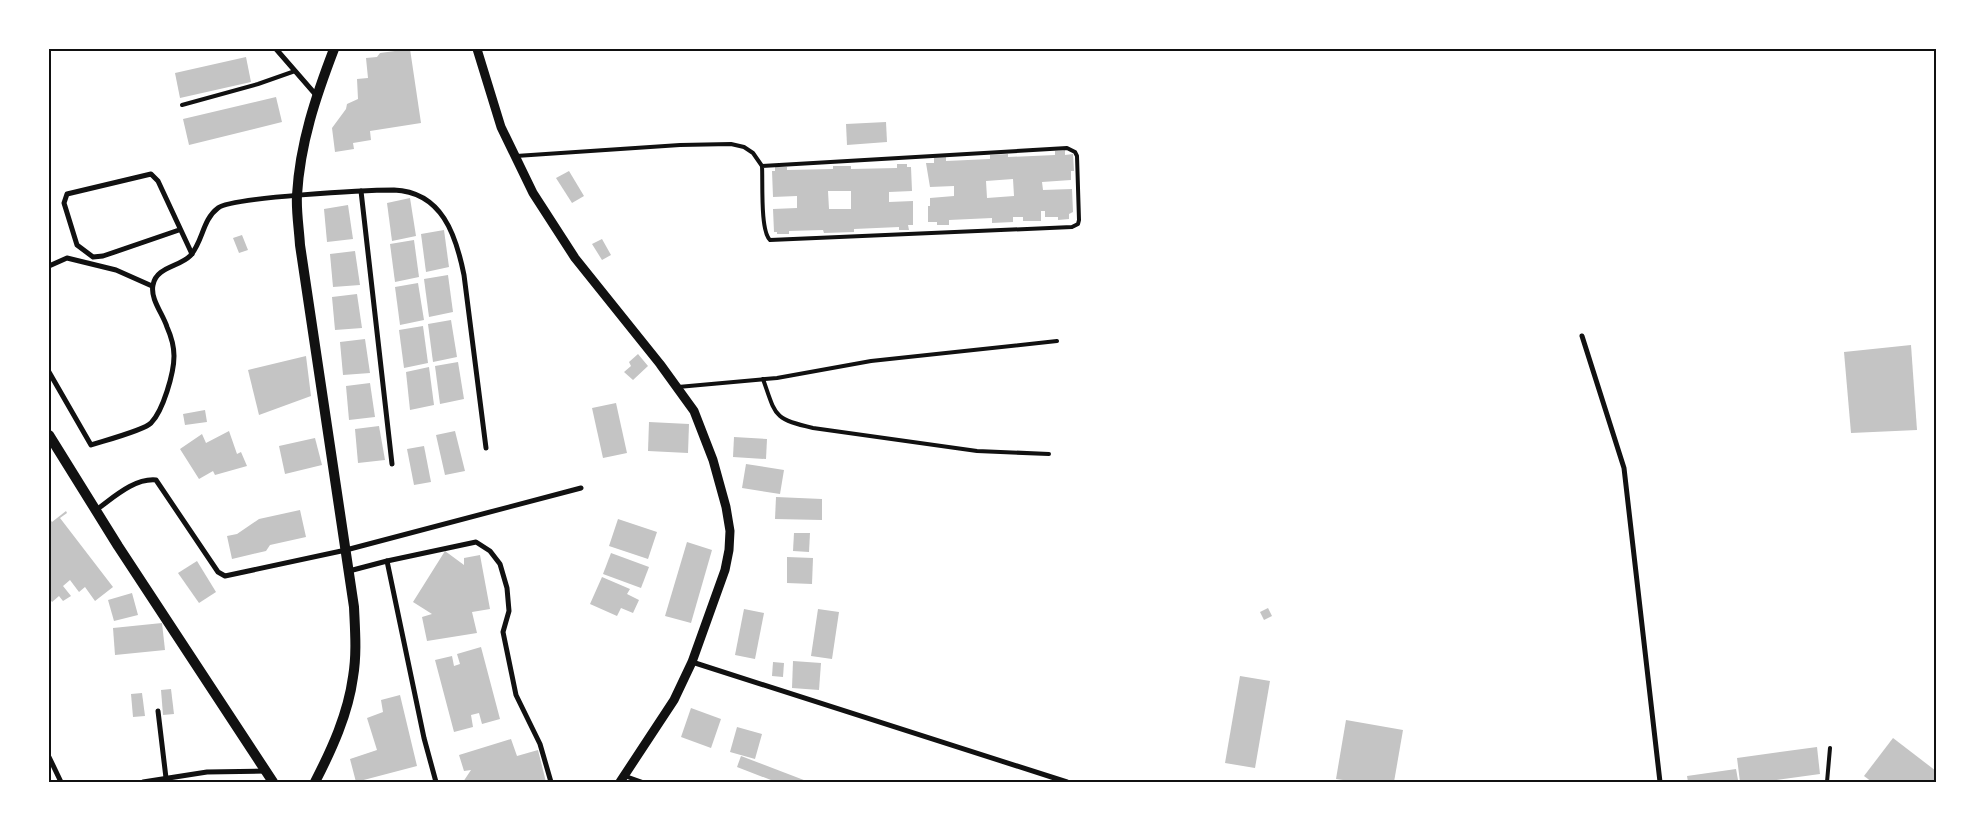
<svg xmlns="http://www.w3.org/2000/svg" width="1985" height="831" font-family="'Titillium Web',sans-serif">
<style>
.building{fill:#c4c4c4;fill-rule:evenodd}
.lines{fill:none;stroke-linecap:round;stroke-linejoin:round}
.service{stroke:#111;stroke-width:4}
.minor{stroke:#111;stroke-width:5}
.tertiary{stroke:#111;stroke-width:9}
.secondary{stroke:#111;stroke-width:10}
.neatline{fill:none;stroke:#111;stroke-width:2}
</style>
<rect width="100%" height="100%" fill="#fff"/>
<g class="building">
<polygon points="410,49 421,123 370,131 371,140 353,143 354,149 335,152 332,128 346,109 347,104 358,99 357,79 368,78 366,58 377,57 380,53"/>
<polygon points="246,57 251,82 180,98 175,73"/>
<polygon points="276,97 282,122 189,145 183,119"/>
<polygon points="886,122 887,142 847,145 846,124"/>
<path d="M1065 150V155L1073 154 1074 171H1071V180L1042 182 1043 190 1072 189 1073 212 1069 214V219L1058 220V217H1045V211H1041V221H1023V217H1013V222L992 223V218L949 220V225H937V222H928V206H930V198L954 196V186L930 187 926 163H934V157H946V161L990 159V155L1008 154V157L1055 155V151ZM1013 179 1014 196 987 198 986 181Z"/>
<path d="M897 164H907V167H911L912 191 889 192V202L913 201V225H908L909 230H899V227L854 229V232L824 233 823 230 789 231V234H777V232H774L773 209 797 208V196L773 197 772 171H775V167H787V170L833 169V166H851V169L897 168ZM828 191H851V209H829Z"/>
<polygon points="569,171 584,196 572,203 556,178"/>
<polygon points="410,198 416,236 392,241 387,203"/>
<polygon points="348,205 353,239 327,242 324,209"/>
<polygon points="444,230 449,267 426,272 421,234"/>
<polygon points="242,235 248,250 239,253 233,238"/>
<polygon points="602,239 611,255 602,260 592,244"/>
<polygon points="414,240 419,277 395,282 390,244"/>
<polygon points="355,251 360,285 333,287 330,254"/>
<polygon points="448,275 453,312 429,317 424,279"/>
<polygon points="418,283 424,320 400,325 395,287"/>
<polygon points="357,294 362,328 335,330 332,297"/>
<polygon points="451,320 457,357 433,362 428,324"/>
<polygon points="423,326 428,363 404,368 399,330"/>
<polygon points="365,339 370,373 343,375 340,342"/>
<polygon points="1911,345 1917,430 1851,433 1844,352"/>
<polygon points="638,354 648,366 633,380 624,372 631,366 629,362"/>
<polygon points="306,356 311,396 259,415 248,370"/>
<polygon points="458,362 464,399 440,404 435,366"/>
<polygon points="429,367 434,405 410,410 406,372"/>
<polygon points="370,383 375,417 349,420 346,386"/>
<polygon points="616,403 627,453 603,458 592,408"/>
<polygon points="205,410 207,422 185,425 183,414"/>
<polygon points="649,422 689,424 688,453 648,451"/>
<polygon points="379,426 385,460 358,463 355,429"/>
<polygon points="229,431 237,454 241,452 247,466 215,475 213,471 199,479 180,449 202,434 206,443"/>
<polygon points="455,431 465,471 445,475 436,435"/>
<polygon points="734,437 767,439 766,459 733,457"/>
<polygon points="315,438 322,465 285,474 279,446"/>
<polygon points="424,446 431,482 414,485 407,449"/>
<polygon points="746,464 784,470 780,494 742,488"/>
<polygon points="776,497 822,499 822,520 775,519"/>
<polygon points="300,510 306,537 270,545 266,551 232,559 227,536 237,534 259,519"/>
<polygon points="66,511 67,513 60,518 113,587 95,601 85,587 79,592 70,580 63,586 71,596 63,601 59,596 52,602 49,598 49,518 52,522"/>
<polygon points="618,519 657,532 648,559 609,546"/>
<polygon points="794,533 810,533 809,552 793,551"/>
<polygon points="687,542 712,550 691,623 665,616"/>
<polygon points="445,551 464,565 464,558 480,555 490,609 472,612 477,633 427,641 422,617 432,614 413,602"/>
<polygon points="611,553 649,567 641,588 603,574"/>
<polygon points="787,557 813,558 812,584 787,583"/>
<polygon points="197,561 216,592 199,603 178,573"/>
<polygon points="602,577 630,589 627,594 639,600 633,613 621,608 617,616 590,604"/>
<polygon points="132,593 138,615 114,621 108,600"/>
<polygon points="1268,608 1272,616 1264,620 1260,612"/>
<polygon points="744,609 764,613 755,659 735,655"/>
<polygon points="818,609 839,612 832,659 811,656"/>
<polygon points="162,623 165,650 115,655 113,628"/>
<polygon points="481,647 500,719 482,724 479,713 471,715 473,727 454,732 435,660 452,656 454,666 460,664 457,654"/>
<polygon points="793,661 821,663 819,690 792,688"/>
<polygon points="773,662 784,663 783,677 772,676"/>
<polygon points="1240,676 1270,681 1255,768 1225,763"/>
<polygon points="171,689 174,714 163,715 161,690"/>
<polygon points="142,693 145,716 133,717 131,694"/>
<polygon points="400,695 417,766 356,782 350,759 377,750 367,718 383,712 381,700"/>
<polygon points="691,708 721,719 711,748 681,737"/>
<polygon points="1346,720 1403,730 1394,782 1357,782 1336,779"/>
<polygon points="737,727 762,734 755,759 730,752"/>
<polygon points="1893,738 1936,771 1936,782 1872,782 1864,776"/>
<polygon points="511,739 517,756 538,750 546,782 463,782 471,770 464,771 459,755"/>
<polygon points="1817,747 1820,774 1762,782 1740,782 1737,758"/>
<polygon points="741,756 809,782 776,782 737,767"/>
<polygon points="1736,769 1738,780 1725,782 1688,782 1687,776"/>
</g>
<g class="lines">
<g class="service">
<polyline points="182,105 258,84 295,71"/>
<path d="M516 156 680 145 731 144 744 147 753 153 762 166 1067 148 1075 152 1077 156 1079 220 1078 224 1072 227 770 240C760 231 763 181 762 166"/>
<path d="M763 379C776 416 773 419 813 428L977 451 1049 454"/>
<polyline points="678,387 777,378 871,361 1057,341"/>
<polyline points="625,776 642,782"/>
<polyline points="1827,782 1830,748"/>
</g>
<g class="minor">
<polyline points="276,49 316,95"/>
<polyline points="361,191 392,464"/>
<polyline points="179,230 103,256 93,257 77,245 64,203 67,194 151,174 158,181 192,254"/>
<polyline points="49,266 67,258 116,270 152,286"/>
<polyline points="1582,336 1624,468 1660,782"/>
<path d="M49 372 91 445C103 441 145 430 151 423 163 411 174 373 174 356 174 346 171 336 167 327 163 314 150 299 153 285 156 267 179 267 190 256 203 242 202 220 218 208 231 197 370 190 394 190 442 192 456 235 464 275L486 448"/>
<path d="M96 510C113 498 134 478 156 480L218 572 225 576 346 550 581 488"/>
<polyline points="387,561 424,738 436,782"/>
<polyline points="349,571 387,561 476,542 490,551 500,564 507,588 509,611 503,632 516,695 540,744 551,782"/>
<polyline points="692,662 1067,782"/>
<polyline points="158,711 166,778"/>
<polyline points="49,757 61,782"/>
<polyline points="143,782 207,772 266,771"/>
</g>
<polyline class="tertiary" points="477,49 501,127 533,193 575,258 660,364 694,411 713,460 726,507 730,531 729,550 725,570 692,662 674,700 620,782"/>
<g class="secondary">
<polyline points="49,435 118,546 273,782"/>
<path d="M315 782C332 749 348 714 353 677 357 654 355 630 354 607L300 245C299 228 296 211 297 195 300 143 316 96 334 49"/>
</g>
</g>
<rect width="1985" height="831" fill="none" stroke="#ffffff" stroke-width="100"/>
<rect x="50" y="50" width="1885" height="731" class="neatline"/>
</svg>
